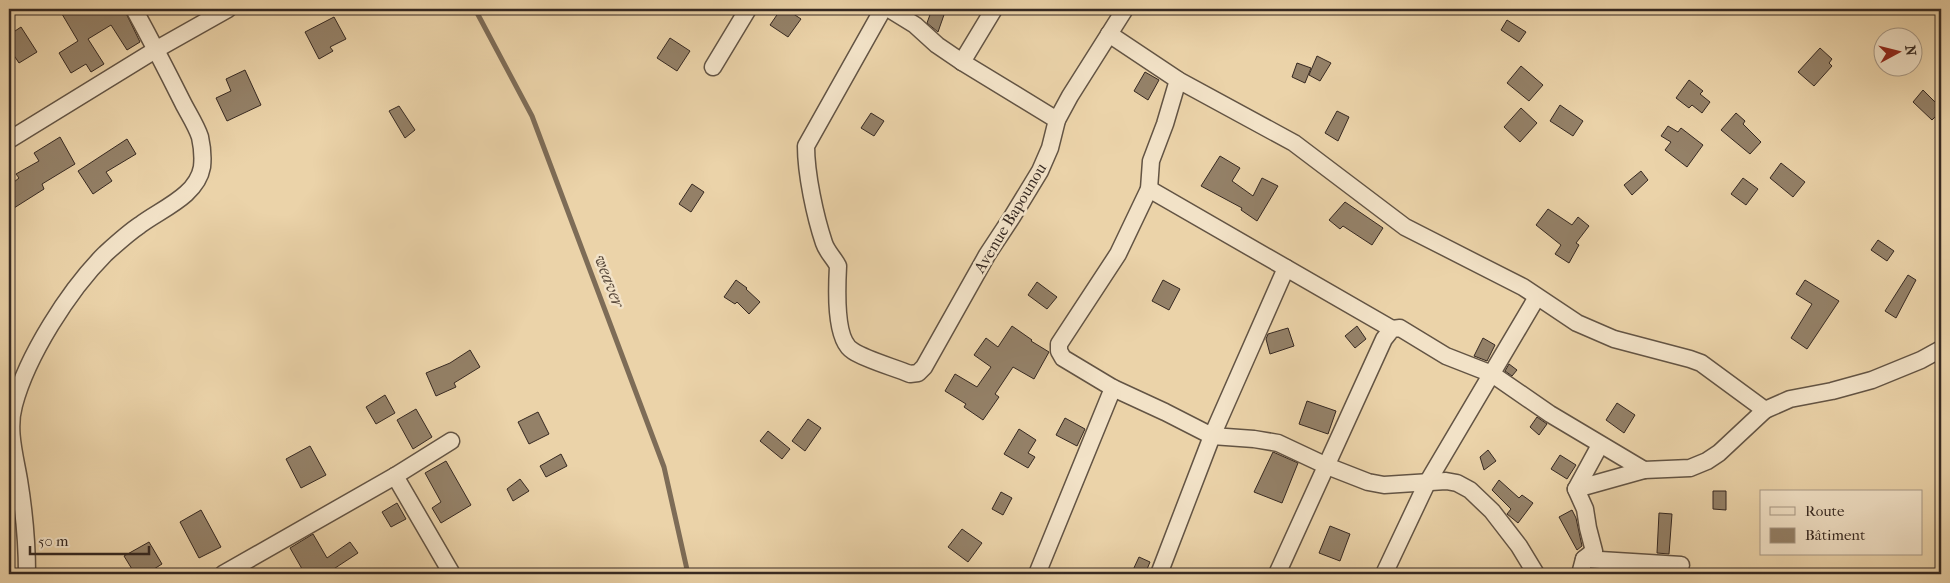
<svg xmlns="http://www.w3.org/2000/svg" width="1950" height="583" font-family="'IM FELL French Canon',serif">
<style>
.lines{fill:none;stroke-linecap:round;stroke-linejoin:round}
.stream{stroke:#7d6c57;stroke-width:5}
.building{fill:#948168;stroke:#362922}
.minor-casing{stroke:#635444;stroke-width:19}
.minor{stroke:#f2e2c7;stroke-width:16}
.labels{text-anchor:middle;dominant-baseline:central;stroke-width:5;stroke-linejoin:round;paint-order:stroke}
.street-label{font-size:16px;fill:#362922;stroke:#f2e2c7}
.water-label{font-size:18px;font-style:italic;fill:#5a4b3d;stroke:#f2e2c7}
</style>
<rect width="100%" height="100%" fill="#ebd3a9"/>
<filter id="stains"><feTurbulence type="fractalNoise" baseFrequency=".004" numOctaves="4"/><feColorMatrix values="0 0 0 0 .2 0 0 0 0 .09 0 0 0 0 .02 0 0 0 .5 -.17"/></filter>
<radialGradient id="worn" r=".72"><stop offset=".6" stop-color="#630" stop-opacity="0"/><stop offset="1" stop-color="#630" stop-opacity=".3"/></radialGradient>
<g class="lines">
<polyline class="stream" points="475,9 532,116 664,467 688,574"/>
</g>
<g class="building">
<polygon points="59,9 124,9 140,42 127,50 111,25 88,39 104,64 91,72 86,64 71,73 59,53 78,41"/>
<polygon points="781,9 786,9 801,19 788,37 770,25"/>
<polygon points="932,9 946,9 938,32 927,23"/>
<polygon points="334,17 346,39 330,47 333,51 319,59 305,32"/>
<polygon points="1507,20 1526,32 1519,42 1501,30"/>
<polygon points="21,27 37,52 19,63 9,48 9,35"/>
<polygon points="670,38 690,51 677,71 657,58"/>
<polygon points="1820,48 1832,59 1829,63 1832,66 1814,86 1798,72"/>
<polygon points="1317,56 1331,63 1320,81 1309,75"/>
<polygon points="1297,63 1311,68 1305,83 1292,77"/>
<polygon points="1521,66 1543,85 1529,101 1507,83"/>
<polygon points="245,70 261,105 227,121 216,98 231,91 226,79"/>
<polygon points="1145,72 1159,80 1148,100 1134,91"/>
<polygon points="1689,80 1703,91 1700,94 1710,102 1702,113 1692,105 1689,108 1676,98"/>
<polygon points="1923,90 1941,108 1941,111 1932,120 1913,102"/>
<polygon points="1560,105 1583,121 1573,136 1550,121"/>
<polygon points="399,106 415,130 405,138 389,111"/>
<polygon points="1521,108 1537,123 1520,142 1504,127"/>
<polygon points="1337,111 1349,117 1338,141 1325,133"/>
<polygon points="871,113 884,121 874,136 861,128"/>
<polygon points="1736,113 1745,121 1743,124 1761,142 1750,154 1721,130"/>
<polygon points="1668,126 1678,132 1681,128 1703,145 1687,167 1665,150 1671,142 1661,136"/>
<polygon points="60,137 75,164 42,184 44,189 14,208 9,201 9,186 19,178 16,174 39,161 34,153"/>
<polygon points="127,139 136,154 106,172 112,181 93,194 78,171"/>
<polygon points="1220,156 1240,168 1232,181 1253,196 1262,178 1278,186 1257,221 1241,210 1242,208 1201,186"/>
<polygon points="1781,163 1805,182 1793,197 1770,178"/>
<polygon points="1641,171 1648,180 1632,195 1624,185"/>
<polygon points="1743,178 1758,189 1746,205 1731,194"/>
<polygon points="692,184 704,192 691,212 679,204"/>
<polygon points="1345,202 1383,228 1372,245 1343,226 1340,229 1329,220"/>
<polygon points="1548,209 1572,225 1578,217 1589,226 1576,243 1579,245 1569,263 1555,254 1561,245 1536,225"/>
<polygon points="1878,240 1894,251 1887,261 1871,250"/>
<polygon points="1908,275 1916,280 1896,318 1885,311"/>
<polygon points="736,280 747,288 746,289 760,302 749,314 737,302 735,304 724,297"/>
<polygon points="1163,280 1180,289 1169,310 1152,301"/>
<polygon points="1805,280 1839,301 1807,349 1791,338 1812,304 1796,294"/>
<polygon points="1037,282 1057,297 1047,309 1028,295"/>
<polygon points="1012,326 1032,340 1031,341 1049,352 1034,379 1013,367 995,394 999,397 983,420 964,407 966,404 945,391 955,374 977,387 991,367 974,355 986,338 998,347"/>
<polygon points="1357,326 1366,339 1355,348 1345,336"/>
<polygon points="1288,328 1294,346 1270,354 1266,339 1268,334"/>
<polygon points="1483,338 1495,345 1487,361 1474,356"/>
<polygon points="470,350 480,367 454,383 456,387 436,396 426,373 450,363"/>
<polygon points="1509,364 1517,370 1512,376 1505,371"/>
<polygon points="385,395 395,413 376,424 366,407"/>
<polygon points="1307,401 1336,411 1328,434 1299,424"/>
<polygon points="1617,403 1635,415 1624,433 1606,420"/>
<polygon points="416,409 432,437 413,449 397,420"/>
<polygon points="538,412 549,434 529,444 518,422"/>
<polygon points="1537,417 1547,424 1539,435 1530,427"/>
<polygon points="1065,418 1085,429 1077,446 1056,435"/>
<polygon points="808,419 821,428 805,451 792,441"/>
<polygon points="1019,429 1036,440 1028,453 1035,457 1028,468 1004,454"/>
<polygon points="768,431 790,449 782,459 760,441"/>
<polygon points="310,446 326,475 301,488 286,459"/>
<polygon points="1488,450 1496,461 1484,470 1480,457"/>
<polygon points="1273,452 1298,463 1282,503 1254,492"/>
<polygon points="561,454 567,466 546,477 540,466"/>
<polygon points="1560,455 1576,465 1567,479 1551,469"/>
<polygon points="446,461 471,505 441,523 432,508 441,502 425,473"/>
<polygon points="520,479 529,491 513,501 507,489"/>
<polygon points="1499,480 1519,498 1522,495 1533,503 1518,523 1507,514 1511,509 1492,490"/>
<polygon points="1713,491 1726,491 1726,510 1713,509"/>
<polygon points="1001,492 1012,498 1003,515 992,509"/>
<polygon points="397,503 406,519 391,527 382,512"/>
<polygon points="201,510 221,547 199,558 180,522"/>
<polygon points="1572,510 1576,518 1582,546 1577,550 1559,517"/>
<polygon points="1659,513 1672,514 1669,554 1657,553"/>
<polygon points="1330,526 1350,534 1340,561 1319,553"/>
<polygon points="962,529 982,543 968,562 948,547"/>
<polygon points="313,534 327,558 350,542 358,553 326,574 305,574 290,548"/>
<polygon points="149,542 162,564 146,574 135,574 124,556"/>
<polygon points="1139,557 1150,562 1145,574 1133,570"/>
</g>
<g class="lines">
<g class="minor-casing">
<g id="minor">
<path d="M883 9 806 146C806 174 815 216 824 243 827 252 834 258 838 266 837 285 834 340 853 351 867 360 893 367 910 374L918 373 924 367 987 255 1012 217 1040 171 1050 148 1057 120 1070 96 1125 9"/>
<polyline points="889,9 915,25 937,45 962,62 1057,120"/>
<polyline points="1109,34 1178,80 1294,143 1405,227 1523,287 1577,323 1614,339 1690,359 1701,363 1765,410 1790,399 1832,391 1872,380 1921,360 1941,349"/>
<polyline points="962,62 994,9"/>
<polyline points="713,67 748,9"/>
<polyline points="1178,80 1165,124 1151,161 1149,189 1118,254 1059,344 1059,351 1063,358 1113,388 1165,412 1212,436 1254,439 1278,443 1327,466 1368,482 1384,485 1446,481 1457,483 1470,490 1492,511 1519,546 1536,574"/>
<polyline points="9,140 157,49 228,9"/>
<polyline points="1149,189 1392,329"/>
<polyline points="395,476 452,574"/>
<polyline points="1576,489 1644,470"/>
<polyline points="1584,559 1681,565"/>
<path d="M27 574C27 543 24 511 19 480 15 456 7 430 14 405 27 356 69 290 105 254 116 244 128 233 140 225 161 209 197 196 202 167 203 158 202 146 200 137 196 125 188 113 183 103 167 71 151 40 134 9"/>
<polyline points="223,574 395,476 451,441"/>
<polyline points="1037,574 1113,388"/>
<polyline points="1159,574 1212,436 1286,268"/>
<polyline points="1277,574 1384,339 1392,329 1400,328 1446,356 1492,374 1550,414 1644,470 1690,468 1707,461 1719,453 1765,410"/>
<polyline points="1384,574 1427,483 1537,297"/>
<polyline points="1580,574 1584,559 1594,551 1588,528 1585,509 1576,489 1600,445"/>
</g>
</g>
<use href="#minor" class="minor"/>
</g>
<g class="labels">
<g class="street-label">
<text transform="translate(1010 218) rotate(-59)">Avenue Bapounou</text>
</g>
<g class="water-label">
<text transform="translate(609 281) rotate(69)">weaver</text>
</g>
</g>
<rect width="1950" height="583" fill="none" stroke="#ebd3a9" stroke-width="30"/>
<rect x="10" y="10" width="1930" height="563" fill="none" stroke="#362922" stroke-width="2.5"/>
<rect x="15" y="15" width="1920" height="553" fill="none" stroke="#362922"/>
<rect x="1760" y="490" width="162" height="65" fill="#f2e2c7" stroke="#a79885"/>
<rect x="1770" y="507" width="25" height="8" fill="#f2e2c7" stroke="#a79885"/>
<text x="1805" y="516" font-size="15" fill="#362922">Route</text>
<rect x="1770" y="528" width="25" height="15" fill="#948168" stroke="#a79885"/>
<text x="1805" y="540" font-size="15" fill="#362922">Bâtiment</text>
<g transform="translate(1898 52) rotate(83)"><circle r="24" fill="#f2e2c7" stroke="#a79885"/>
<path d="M0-4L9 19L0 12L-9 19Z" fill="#8f2418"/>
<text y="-8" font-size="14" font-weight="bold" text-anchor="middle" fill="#362922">N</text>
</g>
<path d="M30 546v8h119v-8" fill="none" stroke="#362922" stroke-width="2.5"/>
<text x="38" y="546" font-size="15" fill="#362922" stroke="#f2e2c7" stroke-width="4" paint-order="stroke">50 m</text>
<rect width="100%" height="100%" filter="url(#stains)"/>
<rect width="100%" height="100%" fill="url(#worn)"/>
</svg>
